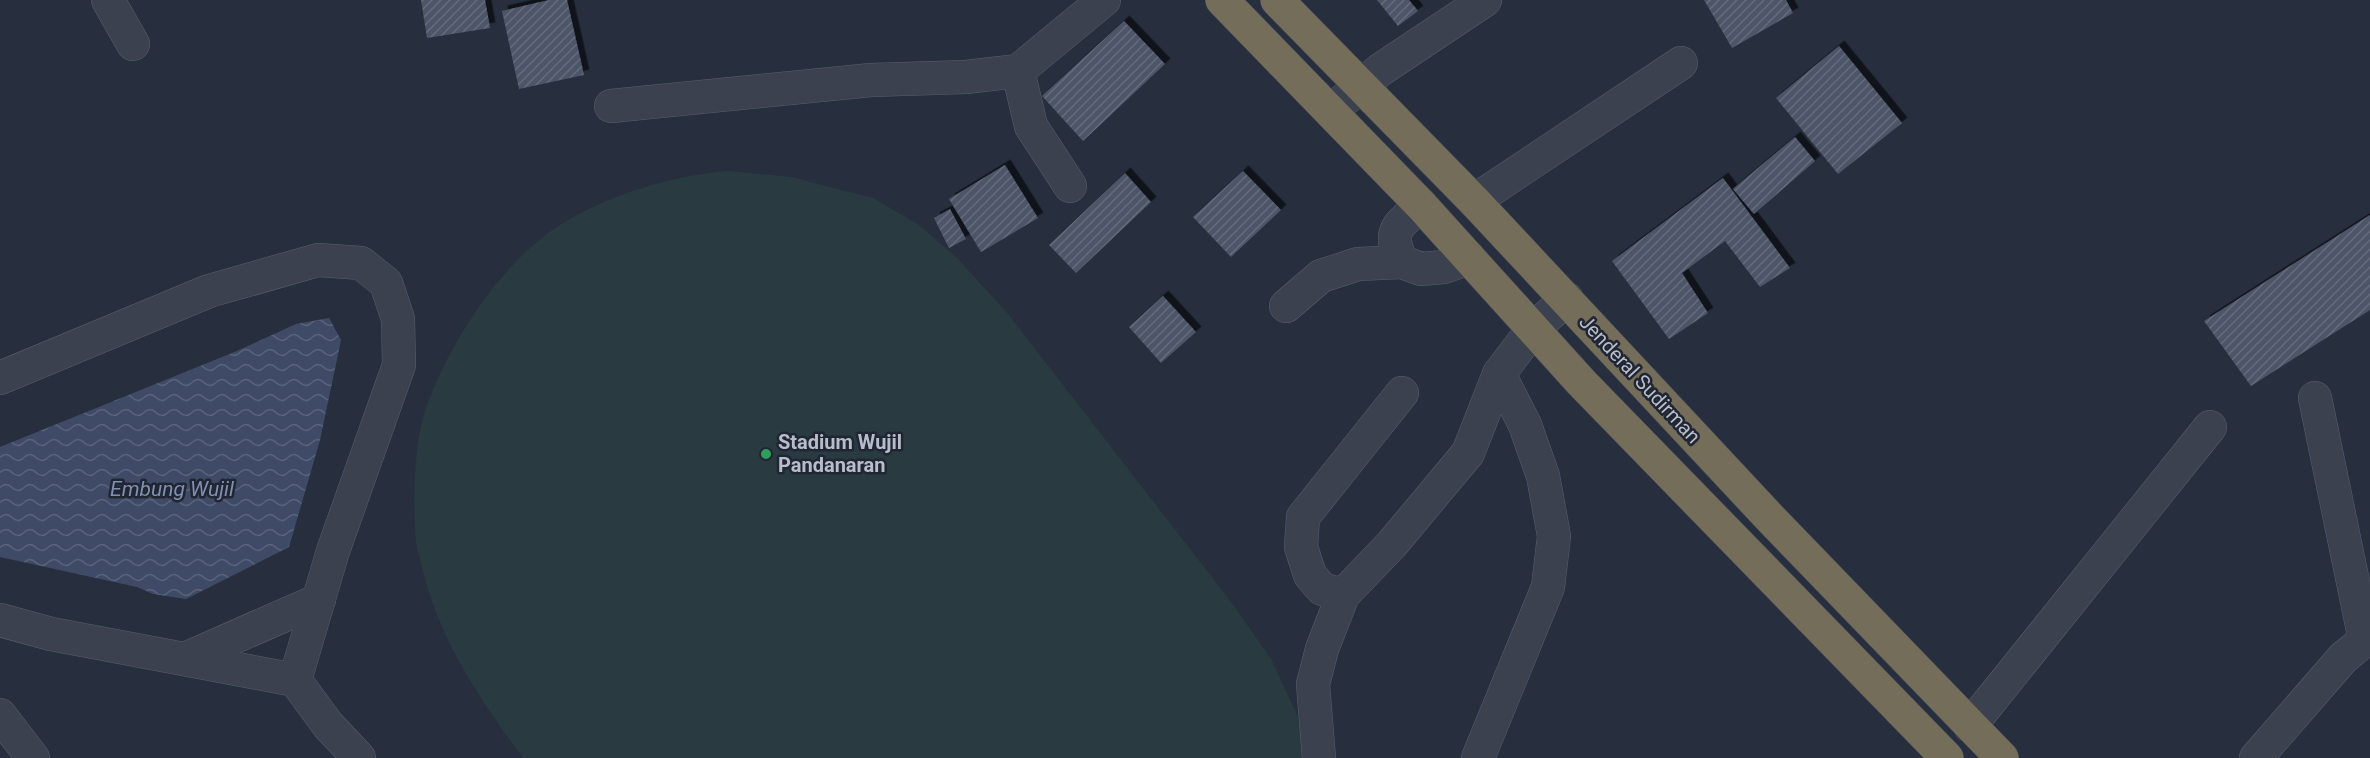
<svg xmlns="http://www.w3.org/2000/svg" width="2370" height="758" font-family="Roboto,sans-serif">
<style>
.pitch{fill:#293b40}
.water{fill:url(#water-waves)}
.building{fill:url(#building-hatch);filter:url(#shadow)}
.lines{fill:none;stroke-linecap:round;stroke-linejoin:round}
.minor-casing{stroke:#595f6c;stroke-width:34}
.highway-casing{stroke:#464c59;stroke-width:34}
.minor{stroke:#3b414f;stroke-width:33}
.highway{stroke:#746d59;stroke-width:33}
.leisure-dot{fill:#2e9e5b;stroke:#202634;stroke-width:2}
.labels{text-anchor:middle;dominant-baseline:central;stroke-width:5;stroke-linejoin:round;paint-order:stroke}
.street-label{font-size:20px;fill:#b8bdc9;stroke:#202634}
.poi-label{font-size:20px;font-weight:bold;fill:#b8bdc9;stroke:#202634;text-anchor:start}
.water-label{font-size:21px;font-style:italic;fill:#828faf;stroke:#202634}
</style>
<defs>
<pattern id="water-waves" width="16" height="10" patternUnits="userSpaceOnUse" patternTransform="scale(1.5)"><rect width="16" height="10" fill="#3f4b66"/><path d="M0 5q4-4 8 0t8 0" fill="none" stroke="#59637b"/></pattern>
<pattern id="building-hatch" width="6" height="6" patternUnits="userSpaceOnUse" patternTransform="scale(1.5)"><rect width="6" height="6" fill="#4e5567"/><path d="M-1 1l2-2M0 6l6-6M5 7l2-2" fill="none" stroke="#656c7b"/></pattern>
<filter id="shadow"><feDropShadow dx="5.5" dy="-5.5" stdDeviation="0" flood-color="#0009"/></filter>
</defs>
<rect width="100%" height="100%" fill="#272f3f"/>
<path class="pitch" d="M727 171 791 177 873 198 919 225 957 258 1008 314 1231 602 1271 659 1297 715 1308 758H523C480 699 441 643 423 571 421 561 417 551 416 541 413 509 414 449 423 418 442 353 501 261 560 225 611 194 667 177 727 171Z"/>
<polygon class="water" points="329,318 341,340 320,440 289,547 186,599 153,594 137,587 0,557 0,447 237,351 296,324"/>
<g class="building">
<polygon points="421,0 485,0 490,28 427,38"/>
<polygon points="549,0 567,0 584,75 519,89 502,11"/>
<polygon points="1377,0 1409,0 1418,11 1398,26"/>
<polygon points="1704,0 1786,0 1793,13 1732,48"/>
<polygon points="1124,21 1165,64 1083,141 1042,96"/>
<polygon points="1839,46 1902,123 1838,174 1776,98"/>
<polygon points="1795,137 1815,161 1754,214 1733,189"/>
<polygon points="1005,165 1038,218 981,252 949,199"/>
<polygon points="1243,171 1281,210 1231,257 1193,217"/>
<polygon points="1125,173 1151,202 1076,273 1049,245"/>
<polygon points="1723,178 1790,268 1760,287 1725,241 1682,273 1708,313 1669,339 1612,261"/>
<polygon points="950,209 966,239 949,248 934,218"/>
<polygon points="2370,215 2370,310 2251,386 2204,321"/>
<polygon points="1163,296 1196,332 1161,363 1129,327"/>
</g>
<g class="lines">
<g class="minor-casing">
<g id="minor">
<polyline points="108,0 133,44"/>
<polyline points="1018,71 1031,126 1070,186"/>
<polyline points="611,106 871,80 966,77 1018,71 1104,0"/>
<polyline points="1332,110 1380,70 1485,0"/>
<polyline points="1474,201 1681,63"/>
<path d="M1402 262C1387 230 1397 227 1421 205"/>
<polyline points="1286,306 1321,276 1358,264 1402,262 1421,269 1444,267 1469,258"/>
<polyline points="0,378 209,291 318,260 361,263 386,283 398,319 399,365 333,551 295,680"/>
<polyline points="2315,398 2365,640"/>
<polyline points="1343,595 1322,589 1310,575 1301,547 1303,517 1402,393"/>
<polyline points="0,620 51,634 295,680 328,725 359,758"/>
<polyline points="187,658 319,600"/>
<polyline points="0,715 33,758"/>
<polyline points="1970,726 2210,427"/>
<polyline points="1319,758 1313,684 1322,649 1343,595 1392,544 1468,453 1499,374 1533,329 1567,299"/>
<polyline points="1478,758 1548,587 1554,536 1543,476 1525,425 1499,374"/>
<polyline points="2256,758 2343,658 2365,640 2370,640"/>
</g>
</g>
<g class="highway-casing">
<g id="highway">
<polyline points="1222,0 1421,205 1581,382 1947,758"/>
<polyline points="1277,0 1474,201 1770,518 2002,758"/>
</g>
</g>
<use href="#minor" class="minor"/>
<use href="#highway" class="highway"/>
</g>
<circle class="leisure-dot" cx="766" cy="454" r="6"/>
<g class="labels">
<g class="street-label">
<text transform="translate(1640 379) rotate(47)">Jenderal Sudirman</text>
</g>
<g class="poi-label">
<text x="778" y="442">Stadium Wujil<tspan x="778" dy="23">Pandanaran</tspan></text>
</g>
<g class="water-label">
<text x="172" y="489">Embung Wujil</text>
</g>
</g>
</svg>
